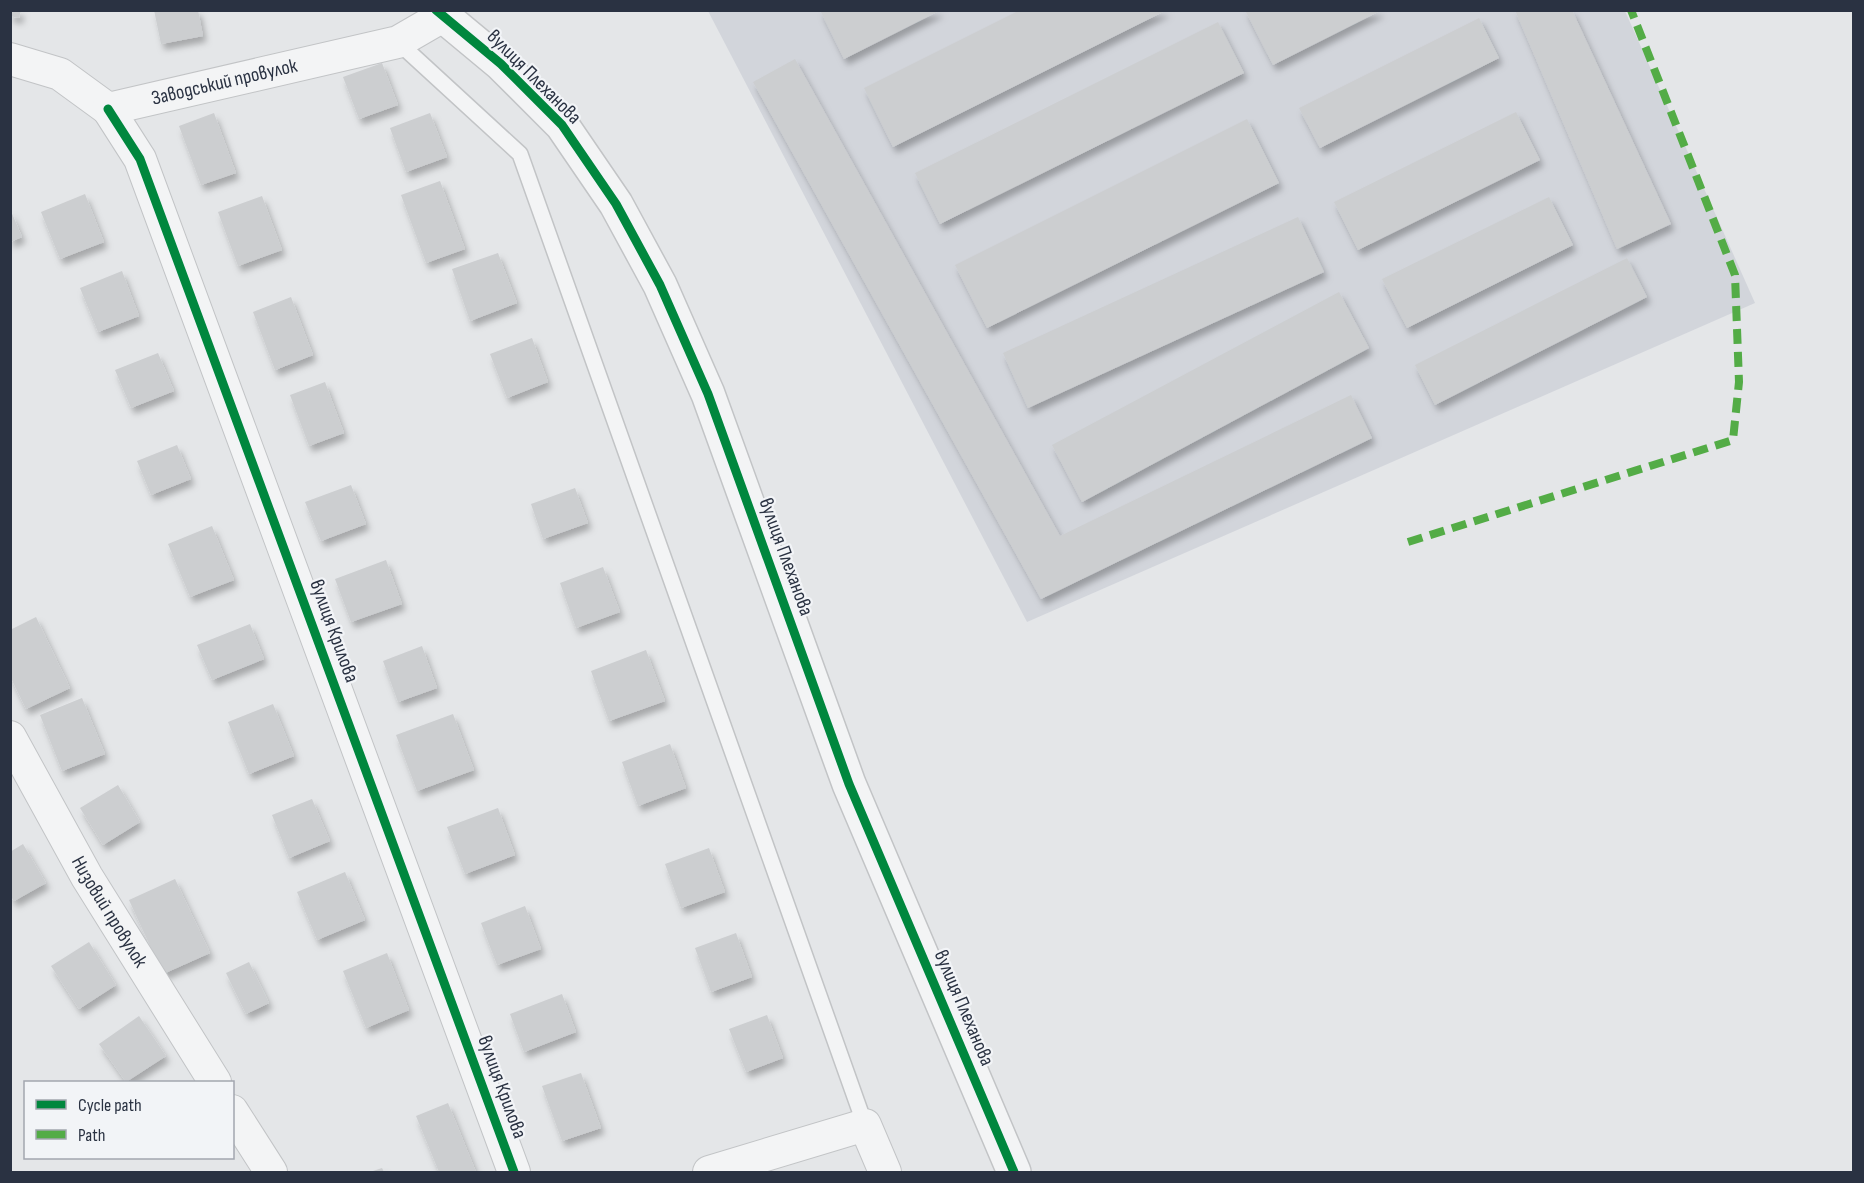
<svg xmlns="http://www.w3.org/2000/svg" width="1864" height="1183" font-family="'Sofia Sans Condensed',sans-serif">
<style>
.built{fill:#d2d5db}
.building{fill:#ccced0;filter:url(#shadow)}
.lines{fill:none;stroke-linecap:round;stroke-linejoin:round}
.service-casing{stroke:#c2c4c6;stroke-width:18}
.minor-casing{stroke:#c2c4c6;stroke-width:34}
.tertiary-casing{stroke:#c2c4c6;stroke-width:36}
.service{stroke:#f3f4f5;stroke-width:15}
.minor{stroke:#f3f4f5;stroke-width:32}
.tertiary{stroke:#f3f4f5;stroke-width:33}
.quiet{stroke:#53ac46;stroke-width:8;stroke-dasharray:15 8;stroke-linecap:butt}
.cycleway-casing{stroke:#f2f4f7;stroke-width:13}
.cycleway{stroke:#00873e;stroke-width:9}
.labels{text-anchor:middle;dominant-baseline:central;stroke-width:4.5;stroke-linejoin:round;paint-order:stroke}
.street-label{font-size:20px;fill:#2a3242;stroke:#f2f4f7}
</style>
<defs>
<filter id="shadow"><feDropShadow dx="3.5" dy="6" stdDeviation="3" flood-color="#0004"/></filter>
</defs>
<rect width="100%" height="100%" fill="#e4e6e8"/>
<polygon class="built" points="708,11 1625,11 1755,303 1027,622"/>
<g class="building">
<polygon points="10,10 21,10 19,18 10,16"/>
<polygon points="154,10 198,10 203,36 161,44"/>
<polygon points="820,10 941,10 844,59"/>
<polygon points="1020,10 1167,10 893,147 864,88"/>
<polygon points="1245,10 1382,10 1273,65"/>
<polygon points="1515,10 1572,10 1671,224 1617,249"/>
<polygon points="1479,18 1499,58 1320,148 1299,108"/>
<polygon points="1218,22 1244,73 940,224 915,173"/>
<polygon points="795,59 1060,536 1351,395 1372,438 1041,599 753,82"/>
<polygon points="382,63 398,105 359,119 343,77"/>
<polygon points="1516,112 1540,160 1358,250 1334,202"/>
<polygon points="214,113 236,173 201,185 179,126"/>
<polygon points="430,113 447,157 406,172 390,128"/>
<polygon points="1247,119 1279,183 987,328 955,265"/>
<polygon points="440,181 465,249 426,263 401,195"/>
<polygon points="85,194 104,242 60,259 41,212"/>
<polygon points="262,196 282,250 238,266 218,212"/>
<polygon points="1549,197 1573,245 1407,328 1382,279"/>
<polygon points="10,209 22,237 10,242"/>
<polygon points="1298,217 1324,272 1028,408 1003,353"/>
<polygon points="498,253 517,303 470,321 452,269"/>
<polygon points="1627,258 1647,297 1435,405 1415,365"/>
<polygon points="122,271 139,316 98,332 80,288"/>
<polygon points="1339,292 1369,348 1082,502 1052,445"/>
<polygon points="291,297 313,355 275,370 253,312"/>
<polygon points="532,338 548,382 507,398 490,354"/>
<polygon points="158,353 174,391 131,408 115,370"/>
<polygon points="325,382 344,433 309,446 290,395"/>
<polygon points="177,445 191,479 151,495 137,461"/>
<polygon points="351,485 366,524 321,541 305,502"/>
<polygon points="575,488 588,523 543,539 531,504"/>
<polygon points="212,526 234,580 190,597 168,544"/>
<polygon points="386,560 402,604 351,622 335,579"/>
<polygon points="603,567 620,612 576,628 560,583"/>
<polygon points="36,617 70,688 26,709 10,676 10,630"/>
<polygon points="250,624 264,659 212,680 197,645"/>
<polygon points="422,646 437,688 398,702 383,661"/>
<polygon points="646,650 665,701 609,721 591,671"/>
<polygon points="82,698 105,754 62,771 40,715"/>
<polygon points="273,704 294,756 249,774 228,722"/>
<polygon points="453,714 474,770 417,791 396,735"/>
<polygon points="670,744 686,788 638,806 622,762"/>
<polygon points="118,785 140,822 103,845 80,808"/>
<polygon points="312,799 330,841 289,858 272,815"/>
<polygon points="498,808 515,855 465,874 447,827"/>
<polygon points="23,844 46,883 14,901 10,895 10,852"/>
<polygon points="709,848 725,892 681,908 665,864"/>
<polygon points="345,872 365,920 317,940 297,892"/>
<polygon points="175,879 210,953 163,974 129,900"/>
<polygon points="525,906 541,949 497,965 481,923"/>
<polygon points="736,933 752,977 711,992 695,948"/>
<polygon points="89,942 116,985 79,1009 51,966"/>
<polygon points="387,953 409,1010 366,1028 343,971"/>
<polygon points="249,962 269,1003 246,1014 226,973"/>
<polygon points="562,994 576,1032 524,1052 510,1014"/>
<polygon points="767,1015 783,1058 746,1072 729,1029"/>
<polygon points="139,1016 166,1056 126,1082 99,1044"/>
<polygon points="581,1073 601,1128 562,1141 542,1086"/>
<polygon points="448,1103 476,1172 439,1172 416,1116"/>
<polygon points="382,1168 384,1172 370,1172"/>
</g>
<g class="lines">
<g class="service-casing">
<polyline id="service" points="398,42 520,154 865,1125"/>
</g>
<g class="minor-casing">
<g id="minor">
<path id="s1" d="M10 59 60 74 108 109 398 42 443 16"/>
<polyline points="108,109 140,159 514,1172"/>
<path id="s2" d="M10 737 87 877 215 1082"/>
<polyline points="232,1111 271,1172"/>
<polyline points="709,1172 865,1125 885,1172"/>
</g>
</g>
<g class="tertiary-casing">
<polyline id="tertiary" points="436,10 501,64 562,125 616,204 660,285 708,394 849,784 1014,1172"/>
</g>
<use href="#service" class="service"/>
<use href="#minor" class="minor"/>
<use href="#tertiary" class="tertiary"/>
<polyline class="quiet" points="1408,542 1733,440 1739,382 1735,275 1631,10"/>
<g class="cycleway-casing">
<g id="cycleway">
<polyline points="436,10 501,64 562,125 616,204 660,285 708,394 849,784 1014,1172"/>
<polyline points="108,109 140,159 514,1172"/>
</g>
</g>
<use href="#cycleway" class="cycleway"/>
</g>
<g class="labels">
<g class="street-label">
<text transform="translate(534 77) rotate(45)">вулиця Плеханова</text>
<text stroke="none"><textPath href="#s1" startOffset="231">Заводський провулок</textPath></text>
<text transform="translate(786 557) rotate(70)">вулиця Плеханова</text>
<text transform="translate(334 631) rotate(70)">вулиця Крилова</text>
<text stroke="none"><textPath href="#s2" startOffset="201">Низовий провулок</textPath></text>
<text transform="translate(964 1008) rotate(67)">вулиця Плеханова</text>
<text transform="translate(502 1087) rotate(70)">вулиця Крилова</text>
</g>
</g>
<rect width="1864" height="1183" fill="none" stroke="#2a3242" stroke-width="24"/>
<rect x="24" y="1081" width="210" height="78" fill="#f2f4f7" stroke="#a2a6af" stroke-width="1.5"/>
<rect x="36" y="1100" width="30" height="9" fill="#00873e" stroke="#a2a6af" stroke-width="1.5"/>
<text x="78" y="1111" font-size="18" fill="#2a3242">Cycle path</text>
<rect x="36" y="1130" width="30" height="9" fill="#53ac46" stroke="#a2a6af" stroke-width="1.5"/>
<text x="78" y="1141" font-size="18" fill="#2a3242">Path</text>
</svg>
